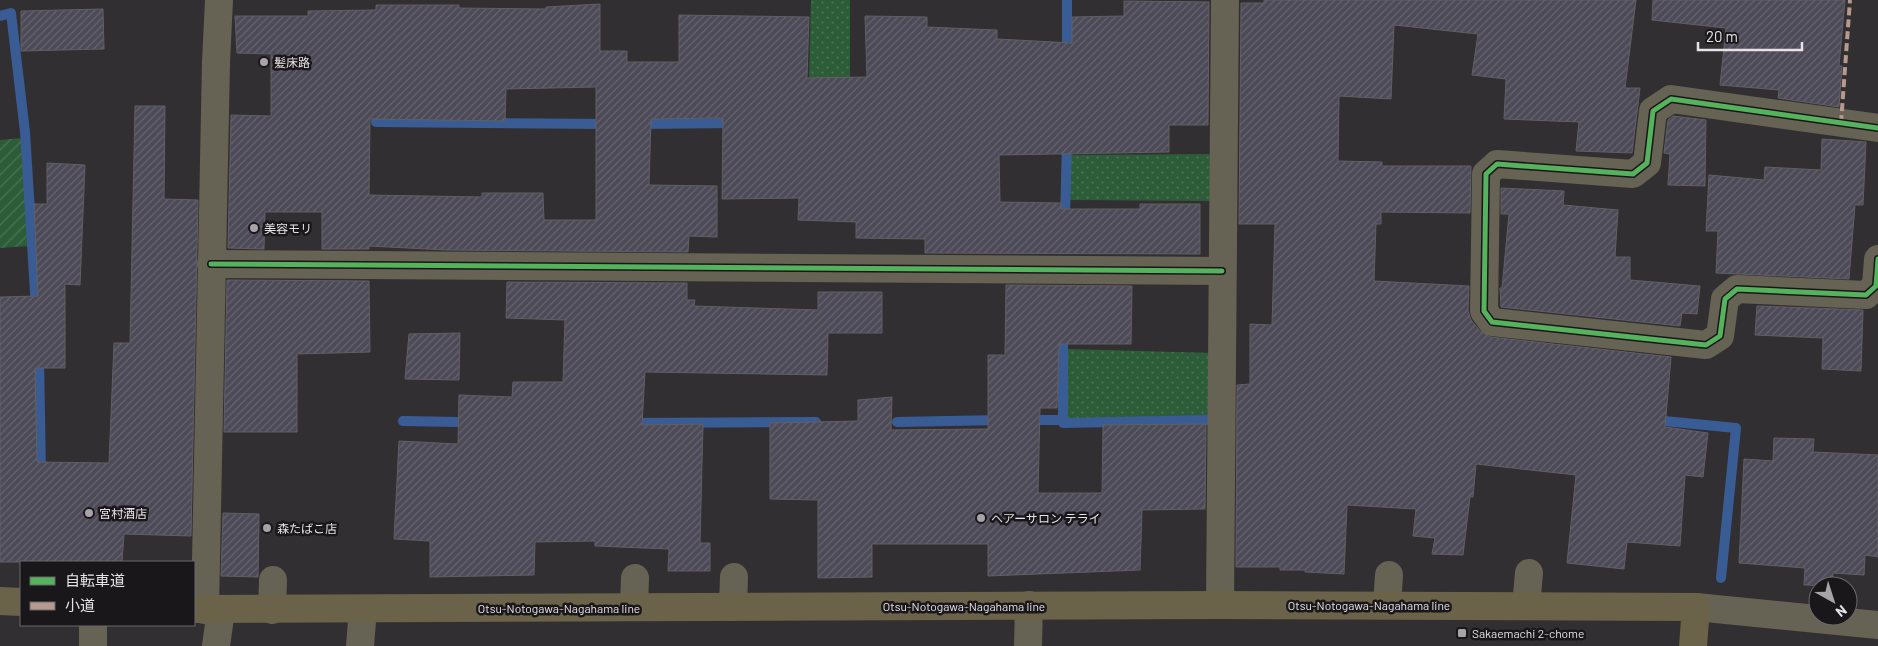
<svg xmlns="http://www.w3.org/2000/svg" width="1878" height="646" font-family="Barlow,'Noto Sans JP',sans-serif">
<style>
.grass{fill:url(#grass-dots)}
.garden{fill:url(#garden-furrows)}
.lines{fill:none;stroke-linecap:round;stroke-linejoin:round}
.stream{stroke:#3a5c94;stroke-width:10}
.building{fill:url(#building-hatch);stroke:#615f63;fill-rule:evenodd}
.minor{stroke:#666254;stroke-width:28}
.major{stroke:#6a6349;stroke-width:28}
.quiet{stroke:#b69a8f;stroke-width:4;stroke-dasharray:8 4;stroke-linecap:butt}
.cycleway-casing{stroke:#19171a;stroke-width:8}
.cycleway{stroke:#56b35d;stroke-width:5}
.poi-dot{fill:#a7a3a8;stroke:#19171a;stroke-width:2}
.labels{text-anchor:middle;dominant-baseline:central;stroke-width:5;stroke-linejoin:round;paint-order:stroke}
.poi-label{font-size:12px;fill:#e6e2e7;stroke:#19171a;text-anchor:start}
.street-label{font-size:12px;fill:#e6e2e7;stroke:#19171a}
</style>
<defs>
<pattern id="grass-dots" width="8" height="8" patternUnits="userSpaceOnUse" patternTransform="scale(1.25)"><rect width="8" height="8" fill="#2c5d38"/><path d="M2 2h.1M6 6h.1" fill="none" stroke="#4b7455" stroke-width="1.8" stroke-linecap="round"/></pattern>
<pattern id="garden-furrows" width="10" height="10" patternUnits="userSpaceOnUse" patternTransform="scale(1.25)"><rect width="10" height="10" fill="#2c5d38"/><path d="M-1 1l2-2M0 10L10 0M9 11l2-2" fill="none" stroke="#4b7455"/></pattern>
<pattern id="building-hatch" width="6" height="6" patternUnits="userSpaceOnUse" patternTransform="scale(1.25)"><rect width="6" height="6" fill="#4d4a58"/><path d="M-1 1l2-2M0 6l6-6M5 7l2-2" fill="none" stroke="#676470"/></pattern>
</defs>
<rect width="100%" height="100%" fill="#322f33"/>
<g class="grass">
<polygon points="811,0 850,0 850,120 808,121"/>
<polygon points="1213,154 1214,201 1070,200 1069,155"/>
<polygon points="1066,349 1214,353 1213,418 1064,421"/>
</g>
<polygon class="garden" points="22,138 29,246 0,248 0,140"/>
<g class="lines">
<g class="stream">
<polyline points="0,16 11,13 25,132 36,309"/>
<polyline points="1067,56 1067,0"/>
<polyline points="376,122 610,124"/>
<polyline points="639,124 735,123"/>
<polyline points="1065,221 1067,141"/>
<polyline points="1063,332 1063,423 1212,420"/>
<polyline points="39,356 41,474"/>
<polyline points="1028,420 1063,420"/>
<polyline points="1654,420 1736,428 1721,578"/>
<polyline points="403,421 459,422"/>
<polyline points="897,422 1001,420"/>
<polyline points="629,423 816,422"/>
</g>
</g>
<g class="building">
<polygon points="1264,0 1636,0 1625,88 1640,88 1632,153 1576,151 1579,122 1504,119 1506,79 1472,75 1478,34 1394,25 1391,99 1339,96 1338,161 1382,162 1382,166 1471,166 1470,213 1381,212 1381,224 1376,224 1374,281 1469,286 1468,311 1471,320 1480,331 1490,337 1671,357 1665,427 1708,433 1703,477 1685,475 1680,546 1627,542 1624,569 1567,563 1576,475 1476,464 1473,497 1470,497 1463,555 1432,554 1435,538 1413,536 1416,509 1347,505 1344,574 1305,572 1305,570 1280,570 1280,567 1236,567 1237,385 1250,384 1250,324 1272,325 1275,224 1239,224 1241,3 1264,3"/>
<polygon points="1653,0 1845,0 1839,66 1842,66 1839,107 1778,98 1779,90 1720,85 1726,28 1652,20"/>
<path d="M1124 1 1209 2 1208 125H1169V152L999 155 1000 202 1061 203V209H1140V204H1200V254L925 253V239L856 238V222L798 220 799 198 722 199 723 119 717 118 651 119 649 185 717 186V237L689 236 688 252 446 250 369 246V249H322V212H265L264 249 228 248 231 115 271 116V54L237 53 235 16H308V11L376 10V5H459V8L546 9V7L600 4V51H627V62H679V15L809 17 807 78 867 77 865 16 927 17V27L997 30V39L1072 43V17L1124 16ZM596 87V220H544L543 193H482V197L369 195 370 119 505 121 506 89Z"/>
<polygon points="103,9 104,49 21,51 21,11"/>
<polygon points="135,106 165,106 164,199 198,200 191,536 124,534 122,562 0,562 0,297 38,296 34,204 47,204 47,163 85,165 80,285 65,284 65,368 35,368 37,462 109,463 114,343 130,343"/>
<polygon points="1673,116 1706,120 1705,186 1668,185 1670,154 1664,153 1668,120"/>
<polygon points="1822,139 1866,142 1863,205 1855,205 1849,279 1716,273 1718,231 1706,231 1709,175 1764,180 1765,167 1821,170"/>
<polygon points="1501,188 1564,191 1563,205 1618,210 1615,257 1630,257 1630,280 1700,286 1697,314 1682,313 1680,326 1501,307 1500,288 1502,288 1509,214 1501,214"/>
<polygon points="227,280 369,281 370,352 297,354 297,432 224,432"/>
<polygon points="507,282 687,283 687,300 695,300 694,306 818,310 818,292 882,292 882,333 828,333 827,375 645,372 642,425 703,424 700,543 710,543 710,571 668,571 669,549 595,546 595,541 535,542 534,575 430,577 430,541 394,539 399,441 458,444 459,395 512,397 513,382 563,382 565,320 506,318"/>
<polygon points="1006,285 1132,286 1131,344 1059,344 1057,408 1040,408 1038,493 1102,493 1103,425 1206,424 1205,509 1142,510 1140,570 988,576 988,544 872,544 872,577 818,578 818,500 770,499 770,423 858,421 858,400 892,397 891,430 988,429 988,355 1005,355"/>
<polygon points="1757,306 1863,310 1861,371 1822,369 1823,338 1755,335"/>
<polygon points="460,333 459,380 405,379 409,334"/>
<polygon points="1774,438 1814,439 1813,452 1878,455 1878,557 1865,555 1864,575 1833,573 1832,586 1804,585 1805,568 1739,563 1744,459 1773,461"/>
<polygon points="223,513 259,514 258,577 221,576"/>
</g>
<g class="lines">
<g class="minor">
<polyline points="1878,128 1671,99 1653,111 1647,163 1633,174 1497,164 1486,174 1484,311 1492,322 1706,345 1720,336 1725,299 1737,289 1866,295 1876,286 1878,259"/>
<polyline points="211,264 1222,271"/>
<polyline points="1220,605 1225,0"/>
<polyline points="1387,605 1389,575"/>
<polyline points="1526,606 1529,573"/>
<polyline points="634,607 635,578"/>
<polyline points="733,607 734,577"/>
<polyline points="1696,607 1878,625"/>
<polyline points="205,610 216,62 219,0"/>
<polyline points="272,610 273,580"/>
<polyline points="93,646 93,625"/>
<polyline points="216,646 221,610"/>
<polyline points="360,646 363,609"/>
<polyline points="1028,646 1029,605"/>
</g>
<g class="major">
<polyline points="0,601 21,602"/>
<polyline points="194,609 1220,605 1696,607 1693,646"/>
</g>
<polyline class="quiet" points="1841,123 1850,0"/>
<g class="cycleway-casing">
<g id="cycleway">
<polyline points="1878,128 1671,99 1653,111 1647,163 1633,174 1497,164 1486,174 1484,311 1492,322 1706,345 1720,336 1725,299 1737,289 1866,295 1876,286 1878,259"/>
<polyline points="211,264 1222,271"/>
</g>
</g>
<use href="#cycleway" class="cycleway"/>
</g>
<g class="poi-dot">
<circle cx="264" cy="62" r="5"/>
<circle cx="254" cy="228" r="5"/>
<circle cx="89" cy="513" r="5"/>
<circle cx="981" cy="518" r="5"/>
<circle cx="267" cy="528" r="5"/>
<rect x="1457" y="628" width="10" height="10" rx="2.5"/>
</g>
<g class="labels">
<g class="poi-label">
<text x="274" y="62">髪床路</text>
<text x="264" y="228">美容モリ</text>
<text x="99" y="513">宮村酒店</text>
<text x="991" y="518">ヘアーサロン テライ</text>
<text x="277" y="528">森たばこ店</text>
<text x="1472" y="633">Sakaemachi 2-chome</text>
</g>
<g class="street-label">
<text x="1369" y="605">Otsu-Notogawa-Nagahama line</text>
<text x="964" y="606">Otsu-Notogawa-Nagahama line</text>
<text x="559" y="608">Otsu-Notogawa-Nagahama line</text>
</g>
</g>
<rect x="20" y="561" width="175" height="65" fill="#19171a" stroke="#6b686c"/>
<rect x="30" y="577" width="25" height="8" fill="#56b35d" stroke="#6b686c"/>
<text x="65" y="586" font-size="15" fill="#e6e2e7">自転車道</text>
<rect x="30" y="602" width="25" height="8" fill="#b69a8f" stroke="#6b686c"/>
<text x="65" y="611" font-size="15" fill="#e6e2e7">小道</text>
<g transform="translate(1833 601) rotate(141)"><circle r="24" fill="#19171a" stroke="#6b686c"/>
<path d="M0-4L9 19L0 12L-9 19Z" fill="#a7a3a8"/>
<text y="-8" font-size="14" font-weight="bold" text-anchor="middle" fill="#e6e2e7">N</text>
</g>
<path d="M1698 42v8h104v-8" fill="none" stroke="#e6e2e7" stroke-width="2.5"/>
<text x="1706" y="42" font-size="15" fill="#e6e2e7" stroke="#19171a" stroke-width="4" paint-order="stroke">20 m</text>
</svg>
